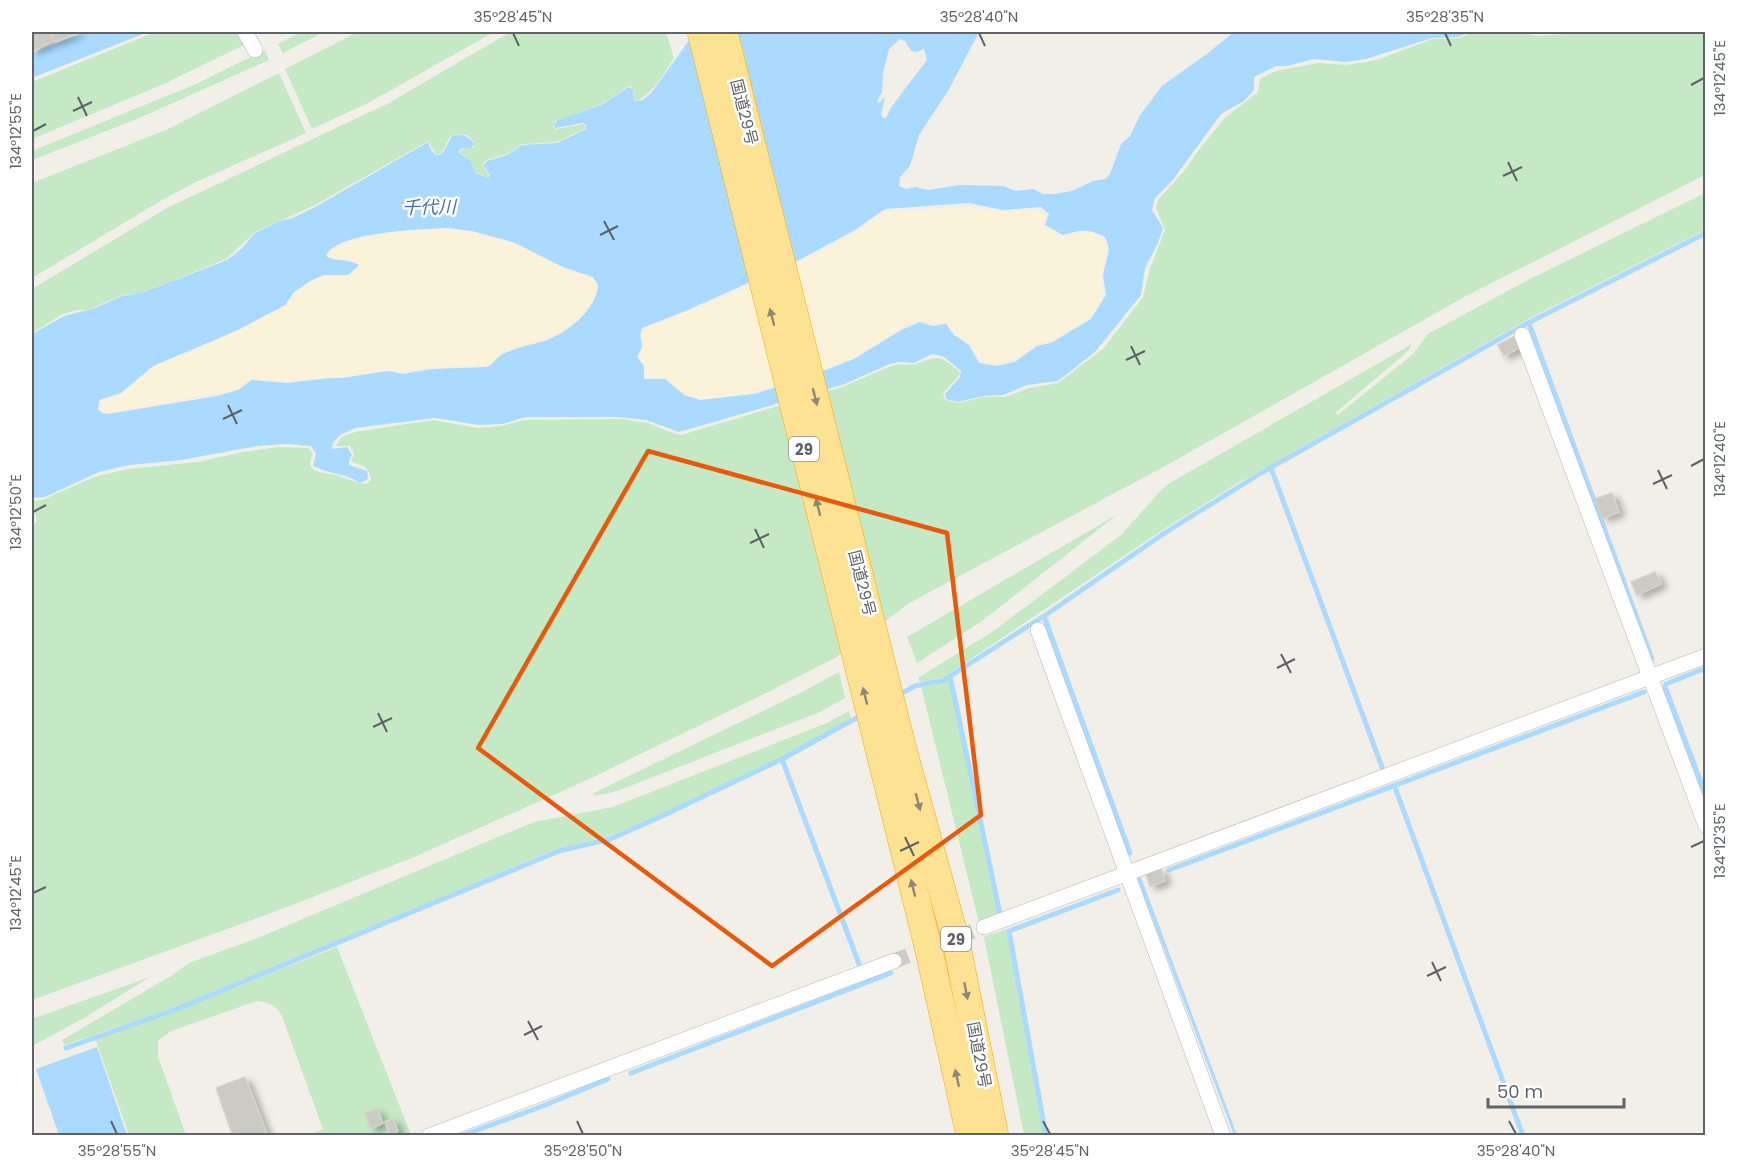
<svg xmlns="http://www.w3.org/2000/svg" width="1737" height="1167" font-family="Poppins,'Noto Sans JP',sans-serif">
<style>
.green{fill:#c5e8c5}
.sand{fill:#fbf3d9}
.water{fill:#aadaff;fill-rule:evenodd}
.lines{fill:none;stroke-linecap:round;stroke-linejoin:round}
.stream{stroke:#aadaff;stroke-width:5}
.building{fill:#cccac5;stroke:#d6d1c6;stroke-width:1.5;filter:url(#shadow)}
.street-tunnel{stroke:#ccccc8;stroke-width:15;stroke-dasharray:15 8;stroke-linecap:butt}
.street-casing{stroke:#b5b8bc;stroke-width:16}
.highway-casing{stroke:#f9ab00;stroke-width:28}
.street{stroke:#fff;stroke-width:15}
.highway{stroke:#fde293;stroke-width:27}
.oneway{fill:#8e8975}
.marked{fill:none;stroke:#e8590c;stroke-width:4.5;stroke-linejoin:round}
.ticks{fill:none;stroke:#5f6368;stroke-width:2}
.labels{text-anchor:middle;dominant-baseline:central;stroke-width:5;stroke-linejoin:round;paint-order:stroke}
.shield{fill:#fff;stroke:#8f9295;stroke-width:1.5}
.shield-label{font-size:15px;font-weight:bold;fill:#5f6368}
.street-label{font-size:16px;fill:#5f6368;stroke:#fff}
.water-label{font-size:18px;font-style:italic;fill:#4174aa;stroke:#fff}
.neatline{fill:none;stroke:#5f6368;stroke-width:2}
.ticks-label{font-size:15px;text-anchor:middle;fill:#5f6368}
</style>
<defs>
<filter id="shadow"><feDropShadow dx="6" dy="4" stdDeviation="3" flood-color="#0004"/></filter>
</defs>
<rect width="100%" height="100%" fill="#f1efe8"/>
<g class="green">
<polygon points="155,32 241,32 248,43 166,83 32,139 32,82"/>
<polygon points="301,32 324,32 283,53 278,44"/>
<polygon points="358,32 494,32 368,103 312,129 285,69"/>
<path d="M510 32H666L674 58C667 69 649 100 635 100L633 98 632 87 629 86 600 105 557 120 555 121 553 127 556 129 584 124 586 128 557 142 522 144 507 154 486 160 482 165 489 175 488 178 476 172 471 161 459 152 465 148 470 149 474 147 475 143 467 135C445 132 451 140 441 153L436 154 428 141 317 204 255 232 226 259 144 292 123 295 87 310H77L63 314 32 333V289L167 208 389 103Z"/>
<path d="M1471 32H1515L1539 36 1587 32H1705V175L1466 296 1167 465 911 602 835 658 768 692 587 780 414 857 290 906 32 1000V528L37 521 36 515 32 512V501L42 500 94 477 128 469 198 462 243 452 279 447 308 448 313 454C302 475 326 472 339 476 349 479 355 483 366 484L371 480C369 466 362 466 351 461L354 454 350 446H336L341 437 355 432 433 420 478 428 502 426 524 420 622 419 648 423 670 432 681 435 842 387 891 366C899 363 908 366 915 364 942 356 936 353 960 372L959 376 943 393 945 400 959 403 983 397H1005L1030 388 1058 383 1104 348 1143 297 1150 269 1165 230 1156 208 1158 200 1184 171 1201 147 1226 117 1258 92 1260 79 1276 71 1319 63 1347 65 1377 60 1432 39 1460 38Z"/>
<polygon points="265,50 269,60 137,119 32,160 32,151 196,84"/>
<polygon points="279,73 306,133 196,182 162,200 32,278 32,183 166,130"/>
<polygon points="1705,193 1705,230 1528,319 1238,483 1164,529 944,677 920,682 918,678 995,630 1122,534 1162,489 1170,483 1412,344 1408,351 1335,413 1338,415 1413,354 1428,334 1526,281"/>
<polygon points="1118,514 982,621 917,663 907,637"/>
<polygon points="839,672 845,698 820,712 617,791 594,796 594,793 804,691"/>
<polygon points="949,679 998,915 979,923 921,686 944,682"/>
<polygon points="849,711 851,719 781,758 649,820 609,836 557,849 181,1005 65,1045 62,1040 171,976 189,963 260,937 534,822 613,807 827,723"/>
<polygon points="1007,929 1045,1135 1024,1135 984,937"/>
<path d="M337 947 411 1135H309L323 1129 282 1016C276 1005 269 1002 257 1001L171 1031 158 1041V1057L186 1135H129L95 1038 184 1008Z"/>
<polygon points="150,977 84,1018 32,1046 32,1019"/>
</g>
<g class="sand">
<polygon points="970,207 997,212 1039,210 1046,215 1043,222 1044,227 1062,237 1092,232 1102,239 1107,250 1101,275 1104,294 1096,309 1081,323 1063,334 1049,341 1035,345 1015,359 992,364 981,362 970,343 954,333 948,323 932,323 919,320 907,323 887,338 853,358 797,379 753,393 726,397 701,399 692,397 684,394 666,378 645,378 645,365 638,357 644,346 642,334 643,329 741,290 816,254 853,234 884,212"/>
<path d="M443 229C470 232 498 235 522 246 535 253 547 261 560 267 571 272 584 275 595 280 603 302 566 331 548 338 534 344 517 345 503 352 497 355 494 361 490 365L431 367 403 373 387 370 340 377 290 381 251 379 238 389 222 392 107 413 98 409 100 401 117 397 153 367 177 356 191 353 284 307C293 295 306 280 322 277 337 273 347 281 359 268L357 262 348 258 328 257 330 250C364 233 406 231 443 229Z"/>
</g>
<g class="water">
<polygon points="85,32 148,32 32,78 32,53"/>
<path d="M695 32H979L948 91 919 135 910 166 900 177 899 186 906 189 915 187 929 190 960 185 1003 186 1016 191 1033 189 1043 194H1054L1072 191 1093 181 1105 179 1110 174 1121 144 1130 136 1140 115 1162 86 1208 53 1234 32H1468L1459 37 1432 38 1366 59 1346 62 1314 59 1287 66H1276L1254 77V90L1244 101 1221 114 1172 181 1155 198 1152 210 1163 228 1158 243 1145 268 1141 295 1095 352 1058 381 1027 385 1003 395 983 396 958 402 946 399 945 394 960 377 961 371 944 357 932 354 914 363 899 362 890 364 842 385 679 432 646 420 617 417H526L502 424 478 425 435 418 355 428 340 435 333 443 332 449 347 447 352 455 349 461V465L367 471 368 479 360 483C345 473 328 474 313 466L316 454 311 446 286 444 257 446 181 460 129 465 99 472 45 497 32 498V334L64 316 95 308 122 296 144 292 227 260 241 249 255 233 280 221 293 218 317 206 428 142 431 150 436 155 442 154 452 136C463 133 467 136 475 144L470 149C464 147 462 148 458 152L471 161 476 173 488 178 490 175 483 165 487 161 507 155 522 145 557 143 586 129V125L583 123 555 128 554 125 557 120 601 105 629 87 633 90V98L635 101 643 100 652 92ZM900 39 905 41 911 51 916 52 924 49 927 60 892 106 886 118H883L881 115 885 97 879 103 877 101 882 92 883 73 889 49ZM969 203 1002 210 1041 207 1049 214 1045 225 1063 235C1081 230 1089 228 1106 238L1109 250 1103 275 1106 295 1091 319 1051 343 1037 346 1015 362 997 366 979 363 969 345 954 335 946 324 932 326 920 322 903 329 854 359 797 381 754 394 700 400 684 395 665 379H644V366L637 357 642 347 640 335 642 328 688 310 799 260 855 230 885 209ZM447 228 472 231 515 243 563 267 593 277 598 285C597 310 567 333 545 341 532 345 518 347 505 353 497 356 494 364 487 367L432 369 403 374 389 371 342 378H330L287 383 252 380 238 390 217 396 108 414 102 413 98 409 99 400 121 393 153 366 238 330 285 305 294 292 312 280 324 275H348L359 265C347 258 334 262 326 256 335 232 422 229 447 228Z"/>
<polygon points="1141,877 1237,1135 1234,1135 1137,878"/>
<polygon points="97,1047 127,1135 59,1135 36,1069"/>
</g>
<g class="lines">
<g class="stream">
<polyline points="1530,326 1652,659"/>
<polyline points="1271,468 1382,767"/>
<polyline points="1044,616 1130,853"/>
<polyline points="950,676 1000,914"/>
<polyline points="1666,684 1706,668"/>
<polyline points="1665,687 1706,796"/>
<polyline points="897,696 915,686 944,680 1044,616 1166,532 1261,473 1526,324 1706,233"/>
<polyline points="782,759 859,964"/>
<polyline points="1396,790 1523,1136"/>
<polyline points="1169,870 1644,692"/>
<polyline points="66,1048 182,1007 559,851 610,839 660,817 782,759 862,715"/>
<polyline points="631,1073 891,973"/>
<polyline points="461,1136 543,1106 608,1079"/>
<polyline points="1046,1136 1009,931 1118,890"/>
</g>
</g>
<g class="building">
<polygon points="32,32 49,32 53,41 32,51"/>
<polygon points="51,32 79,32 55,42"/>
<polygon points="1515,336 1521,347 1504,356 1498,345"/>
<polygon points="1612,493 1619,512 1603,518 1595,499"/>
<polygon points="1655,572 1661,584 1637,595 1631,582"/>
<polygon points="1161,869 1165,881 1150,886 1146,874"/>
<polygon points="245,1077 267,1134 262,1136 233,1136 216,1088"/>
<polygon points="377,1109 383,1123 371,1129 365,1113"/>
<polygon points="393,1119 398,1131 390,1134 385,1122"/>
</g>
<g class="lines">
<polyline class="street-tunnel" points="894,961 984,927"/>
<g class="street-casing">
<g id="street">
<polyline points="245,32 255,50"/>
<polyline points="1522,335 1706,826"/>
<polyline points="1038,630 1223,1136"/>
<polyline points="984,927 1706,656"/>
<polyline points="429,1136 894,961"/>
</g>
</g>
<g class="highway-casing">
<g id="highway">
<polyline points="701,32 929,951 970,1136"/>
<polyline points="724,32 902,746 956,941 995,1136"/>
</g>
</g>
<use href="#street" class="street"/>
<use href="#highway" class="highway"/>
</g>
<defs><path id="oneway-solid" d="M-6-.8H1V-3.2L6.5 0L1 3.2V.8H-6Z" transform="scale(1.5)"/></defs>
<g class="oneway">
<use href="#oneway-solid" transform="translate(772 317) rotate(-104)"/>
<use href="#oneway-solid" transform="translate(815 397) rotate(76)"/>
<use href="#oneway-solid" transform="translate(818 507) rotate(-104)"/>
<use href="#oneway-solid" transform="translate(865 696) rotate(-104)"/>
<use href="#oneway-solid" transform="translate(918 802) rotate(75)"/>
<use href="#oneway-solid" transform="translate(913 888) rotate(-104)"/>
<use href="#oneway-solid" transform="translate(966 991) rotate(79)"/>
<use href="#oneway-solid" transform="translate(957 1078) rotate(-103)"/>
</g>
<path class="marked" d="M648 451 947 533 981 815 772 966 478 748Z"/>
<path class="ticks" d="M513 33 519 46M979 33 985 46M1445 33 1451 46M1691 85 1704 78M78 97 87 116M73 111 92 102M33 131 46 124M1508 162 1517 181M1503 176 1522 167M604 221 614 240M600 235 618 226M1131 346 1140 365M1126 360 1145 351M228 405 237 424M223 419 242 410M1691 466 1704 459M1658 470 1667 489M1653 484 1672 475M33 512 46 505M755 529 764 548M750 543 769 534M1281 654 1291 673M1277 668 1295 659M378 713 387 732M373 727 392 718M905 837 914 856M1691 847 1704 841M900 851 919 842M33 893 46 887M1432 962 1441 981M1427 976 1446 967M528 1021 538 1040M524 1035 542 1026M111 1121 117 1134M577 1121 583 1134M1043 1121 1050 1134M1509 1121 1516 1134"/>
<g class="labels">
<g class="shield">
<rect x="789" y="437" width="30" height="24" rx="4.5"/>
<rect x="941" y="927" width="30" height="24" rx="4.5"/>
</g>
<g class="shield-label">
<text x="804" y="449">29</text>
<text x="956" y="939">29</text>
</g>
<g class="street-label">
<text transform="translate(744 112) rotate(76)">国道29号</text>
<text transform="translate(862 583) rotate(76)">国道29号</text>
<text transform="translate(979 1055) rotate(79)">国道29号</text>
</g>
<g class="water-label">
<text transform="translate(429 207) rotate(-1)">千代川</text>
</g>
</g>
<rect width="1737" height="1167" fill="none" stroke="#ffffff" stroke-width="66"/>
<path d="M1488 1098v9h136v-9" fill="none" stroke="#5f6368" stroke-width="3"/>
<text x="1497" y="1098" font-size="18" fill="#5f6368" stroke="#ffffff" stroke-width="4.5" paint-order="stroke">50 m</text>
<rect x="33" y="33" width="1671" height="1101" class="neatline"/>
<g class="ticks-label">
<text x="513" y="22">35°28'45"N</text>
<text x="979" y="22">35°28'40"N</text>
<text x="1445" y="22">35°28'35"N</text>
<text transform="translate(1720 78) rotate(-90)" y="5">134°12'45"E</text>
<text transform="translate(16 131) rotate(-90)" y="5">134°12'55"E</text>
<text transform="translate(1720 459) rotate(-90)" y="5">134°12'40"E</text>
<text transform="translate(16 512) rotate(-90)" y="5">134°12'50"E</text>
<text transform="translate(1720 841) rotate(-90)" y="5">134°12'35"E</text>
<text transform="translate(16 893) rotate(-90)" y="5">134°12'45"E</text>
<text x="117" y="1156">35°28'55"N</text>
<text x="583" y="1156">35°28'50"N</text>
<text x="1050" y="1156">35°28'45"N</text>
<text x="1516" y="1156">35°28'40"N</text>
</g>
</svg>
